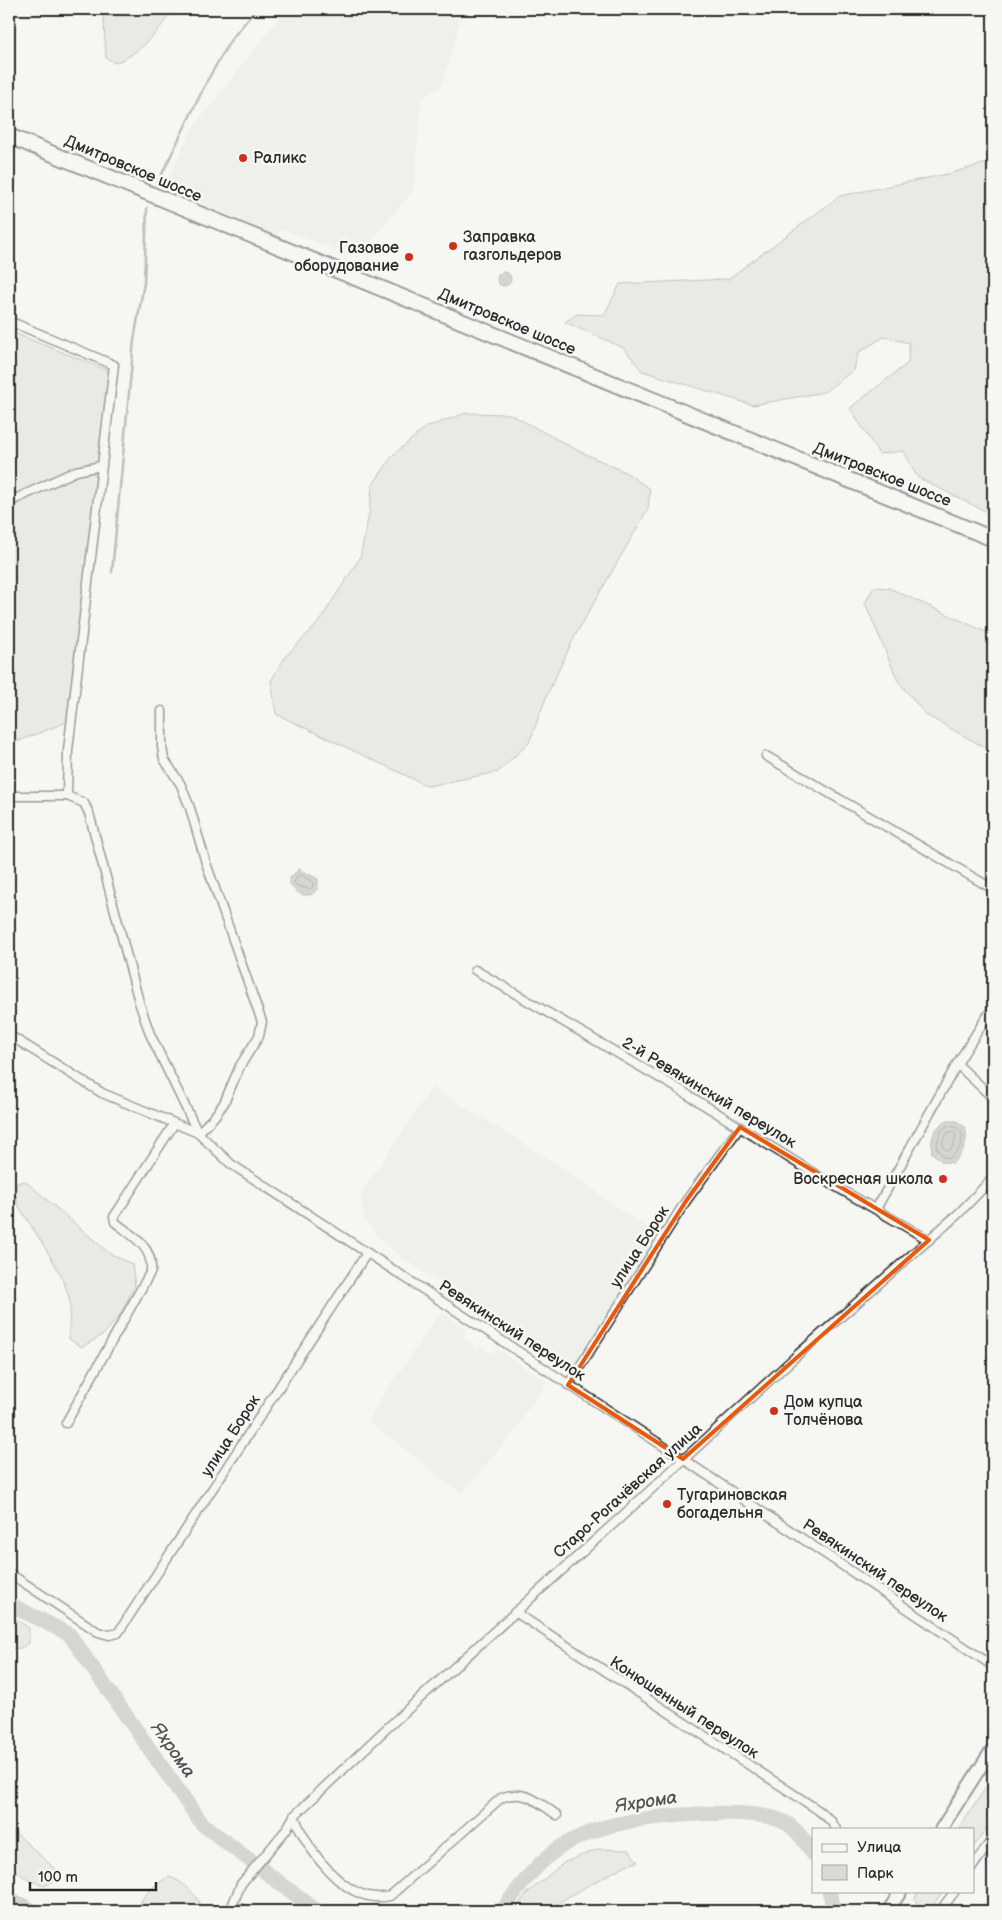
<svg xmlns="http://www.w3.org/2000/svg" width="1002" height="1920" font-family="'Balsamiq Sans',sans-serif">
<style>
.built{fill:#e7e7e3}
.green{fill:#d9d9d5;stroke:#828280}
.water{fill:#aeaeab;stroke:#7a7a78}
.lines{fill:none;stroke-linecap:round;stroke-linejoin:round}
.shore{stroke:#5f5f5e;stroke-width:1}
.stream{stroke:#7a7a78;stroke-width:2.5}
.river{stroke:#aeaeab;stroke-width:15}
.street-casing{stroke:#2b2b2b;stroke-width:11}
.primary-casing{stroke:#2b2b2b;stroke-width:15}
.highway-casing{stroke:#2b2b2b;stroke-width:18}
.street{stroke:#f6f6f2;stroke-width:8}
.primary{stroke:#f6f6f2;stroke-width:11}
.highway{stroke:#f6f6f2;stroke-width:14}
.marked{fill:none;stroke:#e8590c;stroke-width:4;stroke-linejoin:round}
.poi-dot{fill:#c8321e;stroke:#f6f6f2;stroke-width:2}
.labels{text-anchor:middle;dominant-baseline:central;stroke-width:5;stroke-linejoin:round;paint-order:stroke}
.poi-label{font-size:16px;fill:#2b2b2b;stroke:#f6f6f2;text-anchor:start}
.street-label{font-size:16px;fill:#2b2b2b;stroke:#f6f6f2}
.water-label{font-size:18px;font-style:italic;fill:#525251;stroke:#f6f6f2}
</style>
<rect width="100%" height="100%" fill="#f6f6f2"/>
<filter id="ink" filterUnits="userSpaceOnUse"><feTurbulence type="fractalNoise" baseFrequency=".02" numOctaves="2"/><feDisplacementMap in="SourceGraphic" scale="10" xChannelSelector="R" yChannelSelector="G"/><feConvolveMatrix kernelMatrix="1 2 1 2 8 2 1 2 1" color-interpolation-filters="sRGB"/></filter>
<g filter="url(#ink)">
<g class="built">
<polygon points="286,9 454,9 460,22 442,86 421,99 414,190 357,258 281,229 277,236 165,187 191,130"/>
<polygon points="432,1087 558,1165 658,1236 573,1371 402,1258 376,1235 365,1220 360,1195"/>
<polygon points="441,1311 466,1329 464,1337 477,1348 480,1345 490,1353 498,1350 548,1382 523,1415 525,1418 462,1494 368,1421 377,1404"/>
</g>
<g class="green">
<path d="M103 9H172C160 32 139 54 115 63L106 58Z"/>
<polygon points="993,161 993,515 917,477 904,451 879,454 850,408 908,363 909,343 884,337 858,353 854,370 824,392 753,405 642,371 624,348 565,322 577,314 604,315 620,284 728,279 840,196 952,173"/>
<polygon points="9,331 112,372 100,521 74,719 9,745"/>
<polygon points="466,413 510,414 577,450 625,472 650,489 648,509 575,636 547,695 529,743 498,772 428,786 276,714 271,681 285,657 318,623 360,558 369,514 372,486 393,455 426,427"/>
<polygon points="874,587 889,588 993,635 993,752 926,715 898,681 865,603"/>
<path d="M25 1181 109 1253 132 1264 135 1285 121 1314 104 1334 82 1347 69 1339C68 1327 72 1307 69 1297 61 1268 34 1232 18 1205L15 1193 17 1183Z"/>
<polygon points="9,1615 29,1628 29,1643 21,1648 9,1649"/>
<polygon points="993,1776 993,1819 973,1848 973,1829 959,1829"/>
<polygon points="9,1829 17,1834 57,1871 54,1881 44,1886 29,1880 9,1867"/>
<polygon points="598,1849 629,1850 638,1862 626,1865 573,1894 546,1911 514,1911 527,1893 565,1862"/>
<path d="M169 1877C185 1882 197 1895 204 1911H138C141 1895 154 1884 169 1877Z"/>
<polygon points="919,1891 943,1891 929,1911 918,1909 915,1898"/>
</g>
<g class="water">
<circle cx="504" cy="279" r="7"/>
<path d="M299 869 318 879V888C316 890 314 893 312 894 302 899 289 888 289 879Z"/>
<path d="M945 1121H957L965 1127C969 1142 963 1153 953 1163L943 1162 932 1153C930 1139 933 1129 945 1121Z"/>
<polygon points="9,1891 48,1911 9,1911"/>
</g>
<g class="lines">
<g class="shore">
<polygon points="300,874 313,882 313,886 310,889 297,886 294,883"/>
<path d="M947 1126C971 1126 963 1148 950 1158L944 1157 936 1147 941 1131Z"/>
<polygon points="949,1132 954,1132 956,1135 953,1147 948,1151 943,1147 943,1140"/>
</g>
<g class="stream">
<polyline points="158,182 207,81 230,41 256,9"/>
<polyline points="112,572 134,340 144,283 147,208"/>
</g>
<g class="river">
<polyline points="9,1604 69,1634 202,1824 317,1911"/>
<polyline points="829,1891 835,1911"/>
<path d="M502 1911C518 1888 541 1857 567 1843 580 1836 598 1829 613 1825 651 1816 747 1806 782 1821 796 1827 805 1842 813 1854"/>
</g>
<g class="street-casing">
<g id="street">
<polyline points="9,321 114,365 68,750 67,796"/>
<polyline points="9,502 76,471 101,466"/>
<polyline points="766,756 993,889"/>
<polyline points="9,796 67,796 84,803 89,813 139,1002 150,1034 198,1133 214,1117 224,1103 240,1066 259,1036 262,1022 206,863 190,808 181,785 164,759 162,747 162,711"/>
<polyline points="475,970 677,1088 826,1181 929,1240"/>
<polyline points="9,1035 102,1093 198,1133 231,1164 683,1459 993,1666"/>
<polyline points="957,1064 993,1098"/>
<polyline points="876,1209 957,1064 993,1007"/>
<polyline points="568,1385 686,1201 740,1127"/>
<path d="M66 1423 151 1271C153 1246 132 1236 115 1222L114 1217 174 1124"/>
<polyline points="9,1573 98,1632 109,1635 118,1633 367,1253"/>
<polyline points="515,1612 818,1810 831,1821 836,1829"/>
<path d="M294 1816C308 1851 346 1906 390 1896L501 1798C524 1788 538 1802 557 1815"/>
<polyline points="973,1866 993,1838"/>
<polyline points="248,1911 232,1906 241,1884 286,1830 294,1816 387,1728 620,1518 795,1357 957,1215 993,1178"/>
<polyline points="940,1911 955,1891"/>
</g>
</g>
<g class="primary-casing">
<g id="primary">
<polyline points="941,1829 993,1748"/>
<polyline points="888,1911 901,1891"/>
</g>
</g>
<g class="highway-casing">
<polyline id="highway" points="9,136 993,539"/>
</g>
<use href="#street" class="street"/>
<use href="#primary" class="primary"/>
<use href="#highway" class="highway"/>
</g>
</g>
<path d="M0 0H1002V1920H0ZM740 1127 929 1240 683 1459 568 1385 686 1201Z" fill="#f6f6f2" fill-opacity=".55" fill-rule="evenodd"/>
<path class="marked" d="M740 1127 929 1240 683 1459 568 1385 686 1201Z"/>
<g class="poi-dot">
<circle cx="243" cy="158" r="5"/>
<circle cx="453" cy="246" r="5"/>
<circle cx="409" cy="257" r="5"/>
<circle cx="943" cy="1179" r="5"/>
<circle cx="774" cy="1411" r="5"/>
<circle cx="667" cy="1504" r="5"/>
</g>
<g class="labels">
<g class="poi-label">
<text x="253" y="158">Раликс</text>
<text x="463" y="237">Заправка<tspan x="463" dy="18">газгольдеров</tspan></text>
<text x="399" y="248" text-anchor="end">Газовое<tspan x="399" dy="18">оборудование</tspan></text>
<text x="933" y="1179" text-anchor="end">Воскресная школа</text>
<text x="784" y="1402">Дом купца<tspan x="784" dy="18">Толчёнова</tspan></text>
<text x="677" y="1495">Тугариновская<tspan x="677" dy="18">богадельня</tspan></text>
</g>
<g class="street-label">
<text transform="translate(133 169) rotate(23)">Дмитровское шоссе</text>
<text transform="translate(507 322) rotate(23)">Дмитровское шоссе</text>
<text transform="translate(882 475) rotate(22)">Дмитровское шоссе</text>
<text transform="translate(709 1093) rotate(31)">2-й Ревякинский переулок</text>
<text transform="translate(640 1247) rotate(-57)">улица Борок</text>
<text transform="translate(512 1331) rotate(33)">Ревякинский переулок</text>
<text transform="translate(231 1436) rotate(-57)">улица Борок</text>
<text transform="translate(628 1491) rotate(-42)">Старо-Рогачёвская улица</text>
<text transform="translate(875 1571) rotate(34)">Ревякинский переулок</text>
<text transform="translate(684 1708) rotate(33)">Конюшенный переулок</text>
</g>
<g class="water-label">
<text transform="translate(173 1750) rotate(55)">Яхрома</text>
<text transform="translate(646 1802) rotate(-9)">Яхрома</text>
</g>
</g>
<rect width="1002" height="1920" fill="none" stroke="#f6f6f2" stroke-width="30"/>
<rect x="15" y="15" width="972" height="1890" fill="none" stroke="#2b2b2b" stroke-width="2" filter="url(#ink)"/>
<rect x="812" y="1828" width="162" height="65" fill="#f6f6f2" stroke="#a5a5a2"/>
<rect x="822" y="1844" width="25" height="8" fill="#f6f6f2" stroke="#a5a5a2"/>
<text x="857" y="1852" font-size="15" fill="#2b2b2b">Улица</text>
<rect x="822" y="1865" width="25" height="15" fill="#d9d9d5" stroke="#a5a5a2"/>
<text x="857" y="1878" font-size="15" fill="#2b2b2b">Парк</text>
<path d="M30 1882v8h126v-8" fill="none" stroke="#2b2b2b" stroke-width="2.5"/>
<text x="38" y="1882" font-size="15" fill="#2b2b2b" stroke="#f6f6f2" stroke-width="4" paint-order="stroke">100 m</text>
</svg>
